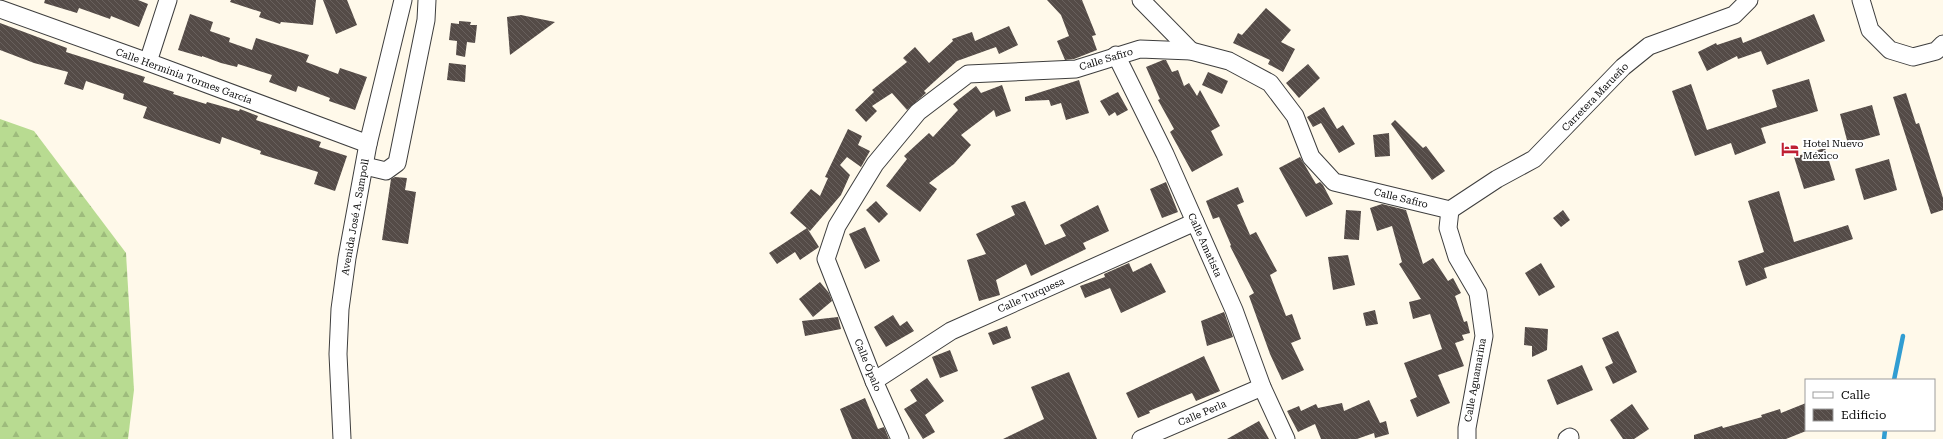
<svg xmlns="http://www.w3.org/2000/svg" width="1943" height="439" font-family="'Roboto Serif',serif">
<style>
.forest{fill:url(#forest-firs)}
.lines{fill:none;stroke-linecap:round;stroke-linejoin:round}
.stream{stroke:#319dd2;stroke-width:4.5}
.building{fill:url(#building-back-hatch)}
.minor-casing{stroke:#3e3e3e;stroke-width:19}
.minor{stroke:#fff;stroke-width:17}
.labels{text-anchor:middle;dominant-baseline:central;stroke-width:4;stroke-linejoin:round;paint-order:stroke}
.street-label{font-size:10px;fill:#0b0b0b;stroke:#fff}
.poi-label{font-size:10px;fill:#0b0b0b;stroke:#fff;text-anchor:start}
</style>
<defs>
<pattern id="forest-firs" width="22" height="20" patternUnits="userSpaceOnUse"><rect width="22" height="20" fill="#b8db91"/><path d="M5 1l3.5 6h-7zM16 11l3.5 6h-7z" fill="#9dbb7c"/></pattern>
<pattern id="building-back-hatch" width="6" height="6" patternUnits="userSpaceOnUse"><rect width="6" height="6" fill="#544b47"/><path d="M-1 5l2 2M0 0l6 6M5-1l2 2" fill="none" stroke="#68605d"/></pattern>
</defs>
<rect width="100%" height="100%" fill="#fff9ea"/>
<polygon class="forest" points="0,119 34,131 126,253 134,390 128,439 0,439"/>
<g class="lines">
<g class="stream">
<polyline points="1894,380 1903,336"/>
<polyline points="1884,439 1885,430"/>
</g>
</g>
<g class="building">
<polygon points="45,0 138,0 148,4 139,27 111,16 110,19 79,8 77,13 44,3"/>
<polygon points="231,0 316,0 313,25 281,22 280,24 259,17 261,12 230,2"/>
<polygon points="323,0 347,0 357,25 336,34"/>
<polygon points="1047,0 1082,0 1096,35 1092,36 1097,50 1074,59 1065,60 1057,41 1069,36 1061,15"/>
<polygon points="1266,8 1291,30 1281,42 1295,49 1283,72 1268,64 1270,60 1233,43 1238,33 1242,35"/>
<polygon points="190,14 213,22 210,31 230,38 229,42 252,50 256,38 309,55 306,62 338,74 340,68 367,77 355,110 329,101 330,98 298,86 296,92 269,82 272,75 238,64 237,67 221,63 202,56 202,57 178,50"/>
<polygon points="1814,14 1825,41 1767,65 1761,51 1738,59 1737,56 1707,71 1698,52 1716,43 1717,45 1741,37 1743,43"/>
<polygon points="521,15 555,22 510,55 507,17"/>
<polygon points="459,21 471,22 470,25 477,25 475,43 467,42 465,57 456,55 457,41 449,40 451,23 459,24"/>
<polygon points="0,23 67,48 66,52 145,77 143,82 174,92 173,94 206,104 207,102 239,111 240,109 258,116 256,120 321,142 319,147 347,156 335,191 314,184 318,172 260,154 261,151 222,137 220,144 143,118 147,107 123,99 124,94 86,81 83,90 64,84 68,72 34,63 0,50"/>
<polygon points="1009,26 1018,45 999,54 996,47 957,61 924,91 926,93 907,110 892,93 872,106 877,111 866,122 855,110 874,92 872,90 907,62 903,58 915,47 929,63 953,41 952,39 972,32 975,41"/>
<polygon points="1163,60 1166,60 1172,72 1178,70 1184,86 1189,83 1197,96 1200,90 1220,126 1211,131 1223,155 1192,172 1170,132 1174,129 1158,100 1160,99 1146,67"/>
<polygon points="449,63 466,65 465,82 447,80"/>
<polygon points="1308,64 1320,78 1299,98 1286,83"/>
<polygon points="1208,72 1228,81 1222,94 1202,85"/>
<polygon points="1809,79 1818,111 1761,128 1766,143 1735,155 1731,143 1695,156 1672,91 1691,84 1707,130 1777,107 1772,90"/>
<polygon points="1079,80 1089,113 1066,120 1061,103 1051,106 1049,100 1025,101 1025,97"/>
<polygon points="1002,85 1011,111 996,117 994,110 961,135 971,145 954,164 929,183 937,189 920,212 886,186 907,159 904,156 929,133 933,137 958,110 953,104 976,86 981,93"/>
<polygon points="1118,92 1128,110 1117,116 1115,112 1109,116 1100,101"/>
<polygon points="1906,93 1916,124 1919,123 1943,198 1943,210 1931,214 1893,97"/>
<polygon points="1872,105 1880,135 1848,144 1840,114"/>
<polygon points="1324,107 1337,129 1343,125 1355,144 1339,153 1321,123 1313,127 1307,117"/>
<polygon points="1395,120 1423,148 1426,146 1445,171 1432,180 1391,124"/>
<polygon points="848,129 862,136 858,145 870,151 861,167 847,157 840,165 850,175 841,195 810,231 790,213 811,189 820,196 828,178 825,177"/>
<polygon points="1389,133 1390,156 1375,157 1373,135"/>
<polygon points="1825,148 1835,180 1804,189 1794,157"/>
<polygon points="1300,157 1316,184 1320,182 1323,185 1333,204 1306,217 1279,168"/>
<polygon points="1889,159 1897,190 1864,200 1855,169"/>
<polygon points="395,177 407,178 405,190 416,192 408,244 382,240 391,179"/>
<polygon points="1166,182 1178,212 1162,218 1150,189"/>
<polygon points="1238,187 1244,202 1237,205 1250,235 1256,232 1277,271 1270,275 1286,316 1292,314 1301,339 1291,343 1304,370 1282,380 1270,354 1249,296 1254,293 1230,246 1231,245 1219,217 1213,219 1206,201"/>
<polygon points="1779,191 1794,242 1848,225 1853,239 1764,268 1767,278 1746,286 1738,261 1764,252 1748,201"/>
<polygon points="876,201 888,214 879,223 866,210"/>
<polygon points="1025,201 1045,245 1066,236 1060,225 1098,205 1109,231 1083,243 1086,249 1031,276 1026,264 996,280 1000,295 979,301 967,260 986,254 976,234 1015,215 1011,206"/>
<polygon points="1382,204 1406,210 1423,264 1433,258 1448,281 1453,278 1461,293 1455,296 1464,322 1467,321 1470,333 1462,335 1464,340 1455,343 1464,366 1438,375 1450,403 1417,417 1410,400 1417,397 1404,363 1442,349 1430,314 1413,319 1409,302 1421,299 1399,264 1402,262 1392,226 1377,231 1370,208"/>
<polygon points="1346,210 1361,211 1359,240 1344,239"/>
<polygon points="1563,210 1570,220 1561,227 1553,218"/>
<polygon points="865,227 880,261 865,269 849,234"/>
<polygon points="807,228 819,247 800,260 795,252 777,264 769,253"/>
<polygon points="1348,255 1355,285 1333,290 1328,257"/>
<polygon points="1129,263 1133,272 1151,263 1166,292 1121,313 1110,288 1085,298 1080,286 1105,277 1104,274"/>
<polygon points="1541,263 1555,287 1539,296 1525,273"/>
<polygon points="820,282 829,293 832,301 813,317 799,299"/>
<polygon points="1375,310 1378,324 1366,326 1363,313"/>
<polygon points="1224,312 1233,337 1207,346 1201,321"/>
<polygon points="893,315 900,326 907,321 914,331 886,347 874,327"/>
<polygon points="838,317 841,329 805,336 802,321"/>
<polygon points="1007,326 1011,338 993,345 988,333"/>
<polygon points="1525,327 1548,329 1547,350 1532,357 1532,346 1524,345"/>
<polygon points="1618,331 1637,372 1613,384 1605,367 1613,363 1602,338"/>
<polygon points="950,350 958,371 940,378 932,357"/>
<polygon points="1204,356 1220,391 1196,401 1192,393 1149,411 1150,413 1138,418 1126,393"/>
<polygon points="1582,365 1593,390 1557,405 1547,380"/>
<polygon points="1069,372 1097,439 1003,439 1044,419 1031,387"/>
<polygon points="927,378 944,401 925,415 935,432 923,439 904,409 917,401 910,390"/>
<polygon points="865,398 878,429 884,427 889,439 852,439 840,409"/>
<polygon points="1369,400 1380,423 1386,421 1389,434 1375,438 1374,433 1357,439 1321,439 1315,424 1298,432 1287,411 1299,406 1301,411 1316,404 1318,408 1342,403 1344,411"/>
<polygon points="1806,403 1806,431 1786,439 1694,439 1694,435 1722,426 1723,428 1762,417 1761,415 1780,409 1781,413"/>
<polygon points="1632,404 1649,429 1634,439 1623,439 1610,420"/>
<polygon points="1259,421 1269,439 1227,439"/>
</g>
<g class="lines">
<g class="minor-casing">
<g id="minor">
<polyline points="1141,0 1191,51"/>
<polyline points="1861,0 1870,30 1890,50 1913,57 1936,51 1943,44"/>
<polyline points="0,9 148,62 368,144"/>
<polyline points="1116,55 1165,154 1234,310 1262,387 1286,439"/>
<polyline points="148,62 168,0"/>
<polyline points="365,166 386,171 397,163 426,20 427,0"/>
<polyline points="1450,210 1497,179 1534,159 1623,67 1649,46 1734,15 1749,0"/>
<polyline points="1450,210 1448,228 1457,257 1478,293 1484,336 1467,428 1467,439"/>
<polyline points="874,381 951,331 1195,222"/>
<polyline points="342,439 338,354 340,309 347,258 368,144 403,0"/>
<polyline points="900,439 874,381 826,259 837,226 875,164 918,112 968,74 1076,69 1140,49 1191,51 1229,61 1270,83 1295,116 1311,157 1334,182 1450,210"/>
<polyline points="1141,439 1262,387"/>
<polyline points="1567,439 1570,437"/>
</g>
</g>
<use href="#minor" class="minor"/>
</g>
<defs>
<g id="hotel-bare" transform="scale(1.38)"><path d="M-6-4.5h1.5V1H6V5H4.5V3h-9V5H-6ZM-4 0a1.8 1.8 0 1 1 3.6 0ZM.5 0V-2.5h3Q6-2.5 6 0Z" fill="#bf1f33" stroke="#fff" stroke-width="2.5" paint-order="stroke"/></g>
</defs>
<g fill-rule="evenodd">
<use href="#hotel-bare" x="1790" y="149"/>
</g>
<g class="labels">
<g class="street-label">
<text transform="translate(1106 59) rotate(-17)">Calle Safiro</text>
<text transform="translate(184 76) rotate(20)">Calle Herminia Tormes García</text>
<text transform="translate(1595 97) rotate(-46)">Carretera Marueño</text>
<text transform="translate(1401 198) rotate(14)">Calle Safiro</text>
<text transform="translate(355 217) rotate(-80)">Avenida José A. Sampoll</text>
<text transform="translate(1205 245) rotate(66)">Calle Amatista</text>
<text transform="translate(1031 295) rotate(-24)">Calle Turquesa</text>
<text transform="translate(868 365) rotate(68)">Calle Ópalo</text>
<text transform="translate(1475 380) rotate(-80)">Calle Aguamarina</text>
<text transform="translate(1202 413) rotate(-23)">Calle Perla</text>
</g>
<g class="poi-label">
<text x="1803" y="143">Hotel Nuevo<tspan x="1803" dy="12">México</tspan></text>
</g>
</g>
<rect x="1805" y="379" width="130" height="52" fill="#ffffff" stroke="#9d9d9d"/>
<rect x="1813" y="392" width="20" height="6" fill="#ffffff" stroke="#9d9d9d"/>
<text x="1841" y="399" font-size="12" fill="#0b0b0b">Calle</text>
<rect x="1813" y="409" width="20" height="12" fill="url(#building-back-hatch)" stroke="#9d9d9d"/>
<text x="1841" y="419" font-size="12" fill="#0b0b0b">Edificio</text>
</svg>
